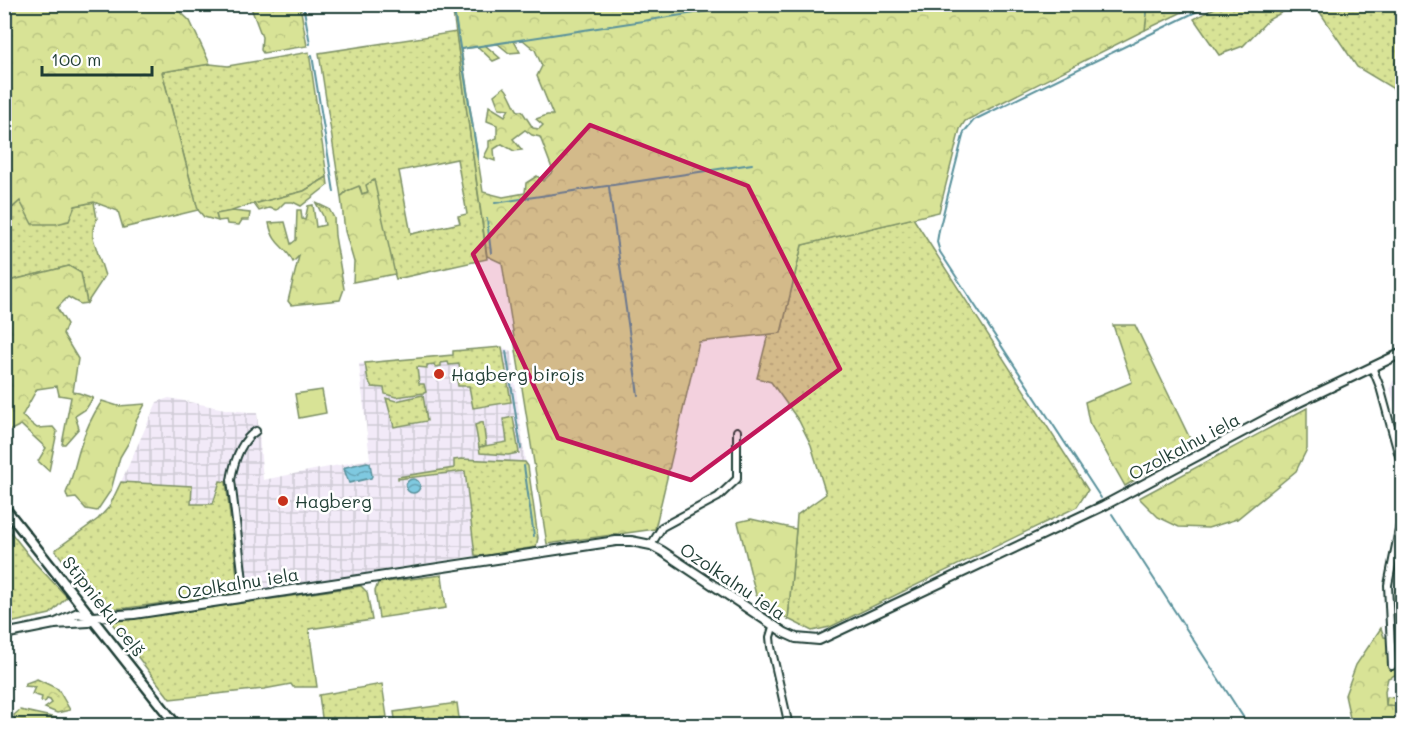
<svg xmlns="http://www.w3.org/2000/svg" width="1407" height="730" font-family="Mali,sans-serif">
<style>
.built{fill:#f2eaf8}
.industrial{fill:url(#industrial-grid)}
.grass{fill:url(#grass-dots);stroke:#7c9065;stroke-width:1.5;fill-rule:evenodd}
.forest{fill:url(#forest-crowns);stroke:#7c9065;stroke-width:1.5;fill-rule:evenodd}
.garden{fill:#d8e396;stroke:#7c9065;stroke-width:1.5}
.water{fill:url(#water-waves);stroke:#59919b;stroke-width:1.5}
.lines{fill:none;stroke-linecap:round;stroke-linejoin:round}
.stream{stroke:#59919b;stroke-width:2}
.minor-casing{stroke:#1f3d34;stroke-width:10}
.tertiary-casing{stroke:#1f3d34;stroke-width:12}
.secondary-casing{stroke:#1f3d34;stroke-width:13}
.minor{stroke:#fff;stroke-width:6}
.tertiary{stroke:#fff;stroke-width:8}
.secondary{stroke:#fff;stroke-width:8}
.marked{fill:#c2185b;fill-opacity:0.2;stroke:#c2185b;stroke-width:4.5;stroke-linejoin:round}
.poi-dot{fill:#c8321e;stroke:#fff;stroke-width:2}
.labels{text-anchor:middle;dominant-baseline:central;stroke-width:5;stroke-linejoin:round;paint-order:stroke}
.poi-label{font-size:18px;fill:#1f3d34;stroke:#fff;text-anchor:start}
.street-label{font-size:18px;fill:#1f3d34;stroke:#fff}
</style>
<defs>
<pattern id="industrial-grid" width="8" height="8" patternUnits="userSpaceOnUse" patternTransform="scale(1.5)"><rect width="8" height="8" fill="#f2eaf8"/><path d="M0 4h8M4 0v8" fill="none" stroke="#cfcad5"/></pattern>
<pattern id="grass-dots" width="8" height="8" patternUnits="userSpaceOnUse" patternTransform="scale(1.5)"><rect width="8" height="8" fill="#d8e396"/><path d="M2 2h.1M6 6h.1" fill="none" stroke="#b9c482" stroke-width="1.8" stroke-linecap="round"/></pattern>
<pattern id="forest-crowns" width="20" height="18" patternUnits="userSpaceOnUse" patternTransform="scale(1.5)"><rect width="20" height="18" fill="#d8e396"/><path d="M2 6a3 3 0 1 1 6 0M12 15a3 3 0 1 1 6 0" fill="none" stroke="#b9c482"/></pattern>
<pattern id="water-waves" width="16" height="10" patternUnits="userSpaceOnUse" patternTransform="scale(1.5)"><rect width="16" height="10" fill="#7fc9e0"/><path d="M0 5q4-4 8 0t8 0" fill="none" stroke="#67a4b6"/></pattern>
</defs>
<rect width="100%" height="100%" fill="#fff"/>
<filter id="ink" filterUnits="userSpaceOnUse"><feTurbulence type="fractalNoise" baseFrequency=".0167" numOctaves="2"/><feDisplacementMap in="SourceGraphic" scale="12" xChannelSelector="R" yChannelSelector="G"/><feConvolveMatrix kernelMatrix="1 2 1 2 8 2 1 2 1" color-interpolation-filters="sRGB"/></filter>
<g filter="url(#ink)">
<polygon class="built" points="1402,377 1402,431 1390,388 1393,381"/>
<polygon class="industrial" points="502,347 511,351 536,546 239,593 226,482 220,481 213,504 191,504 192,486 121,482 157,402 169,398 230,410 257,413 263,480 370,459 359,364 453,355 453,351"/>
<g class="grass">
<polygon points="1222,4 1295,4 1295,5 1268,20 1243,46 1219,55 1194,19"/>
<polygon points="1148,5 1197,5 1145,30"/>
<polygon points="1315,5 1402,5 1402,94 1357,67"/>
<path d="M456 32 487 259 396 279 368 192 362 194 360 187 347 191 341 197 319 53ZM457 159 467 214 458 216 460 223 411 234 399 171Z"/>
<polygon points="309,52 327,177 304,191 246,206 229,212 216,214 218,221 204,217 198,210 162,72 210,64 228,66"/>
<polygon points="20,201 75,206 94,202 97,219 93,229 93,238 105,276 87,303 81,274 69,266 5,282 5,214"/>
<polygon points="913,218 1088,490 1077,507 830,627 812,631 788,619 796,529 797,515 826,494 811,445 799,421 771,382 757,378 768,334 781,332 802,245"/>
<polygon points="502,347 511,402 473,408 469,386 458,386 457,379 461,378 459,364 449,365 448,362 441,363 441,366 435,367 434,364 427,365 427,368 417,367 419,384 424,384 426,392 424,393 396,397 385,394 384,388 372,387 368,380 365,363 453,355 453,351"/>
<polygon points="423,395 427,421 394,427 386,398 396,401"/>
<polygon points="513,417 519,453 508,455 480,453 479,447 507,442 504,419"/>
<polygon points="461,459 525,462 528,466 538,538 536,547 482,556 475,555 465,471 398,479 398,477 454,468 454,460"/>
<polygon points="220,481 226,482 239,593 127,608 101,609 55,550 98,519 109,507 121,482 192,486 191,504 213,504"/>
<polygon points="5,525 34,562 67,597 50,614 5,624"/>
<polygon points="442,575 446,608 379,618 375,591 378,583"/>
<polygon points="361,586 367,592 372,620 309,629 317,687 293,687 291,684 264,689 170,699 111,622"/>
<polygon points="382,684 387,717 323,725 319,695"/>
<polygon points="1387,697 1402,699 1402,725 1399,725 1400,720 1386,705"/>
<polygon points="457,703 460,725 396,725 394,712"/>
</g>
<g class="forest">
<polygon points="5,4 173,5 190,21 210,64 162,72 198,210 123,228 118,211 94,202 75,206 69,221 56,224 32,224 20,201 5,214"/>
<polygon points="250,5 300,5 307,46 263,53 261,50 262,37"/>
<path d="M452 5V4L1148 5 1145 30 965 121 960 129 939 212 802 245 781 333 699 342 655 529 547 544 502 263 487 256ZM523 40 535 50 542 66 537 76 553 115H547L536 119 543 125 539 129 533 128 522 111H518C512 103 511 94 504 87L494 95 499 108 509 109 505 116 489 106 487 121 497 125V138L489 141V147L484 157 495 161 494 149 502 144 514 151 522 150 513 139 525 130 532 135 540 137 553 171 543 181 537 176 526 183 525 193 503 197 483 192 461 49 478 47 493 61 500 58 485 45 498 44 509 53 520 52 514 41Z"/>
<polygon points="327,177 328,185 301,206 293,202 285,202 277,210 269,208 259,211 254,204 304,191"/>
<polygon points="374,180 395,274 353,282 354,262 345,231 341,197 347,191 359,186 362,194 368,192 366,185"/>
<path d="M316 203 329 209 334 218 335 236 344 289 340 300 291 305 288 301 299 256 293 262C285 244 274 248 269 223L285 222 291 244 296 240 297 210H301L302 219 305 220 308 206 313 205 316 227 325 225 323 216Z"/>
<polygon points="232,211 250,213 249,220 242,220 239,225 227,224 226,220 218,221 216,214"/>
<polygon points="69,266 81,273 87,303 80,304 68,297 57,308 67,324 63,334 78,359 73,392 79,393 93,398 86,409 75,416 79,428 65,444 62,444 71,397 59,395 57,386 37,389 22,416 37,428 53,427 57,432 49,471 38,461 46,448 21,425 9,431 5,426 5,282"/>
<polygon points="1113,325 1135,325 1193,445 1125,486 1089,422 1085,402 1132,382"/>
<path d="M102 401 118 406 145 404 136 421 129 442 120 457 111 490 97 511 86 509 76 498 68 499 66 493C73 477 75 464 80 448 85 431 92 416 102 401Z"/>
<polygon points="1307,408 1307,449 1296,471 1237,519 1208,528 1179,527 1158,517 1139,498"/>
<polygon points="751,519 796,529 788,619 756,595 738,522"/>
<polygon points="1402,558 1402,624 1394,623 1395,594"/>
<polygon points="1381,628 1384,637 1402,639 1402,672 1388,678 1385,691 1386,705 1400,706 1399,725 1371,725 1350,718 1345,695 1356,665"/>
<polygon points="37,679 58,689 70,710 57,713 45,708 52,703 50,700 47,699 45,702 41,701 42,697 32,694 35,687 25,686 26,683"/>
<polygon points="20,710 65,720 60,725 23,725 15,723 14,715"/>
</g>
<g class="garden">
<polygon points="322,390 326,413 299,418 295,394"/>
<polygon points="483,422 486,445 479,447 475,425"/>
</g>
<g class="water">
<polygon points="367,462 370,463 372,476 371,478 349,483 344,469 346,467"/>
<circle cx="413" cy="486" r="7"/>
</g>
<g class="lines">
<g class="stream">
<polyline points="303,4 310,44"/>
<polyline points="453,4 478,159"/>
<polyline points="1146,15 1147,4"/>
<polyline points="461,49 747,5"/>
<polyline points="312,55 334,192"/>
<polyline points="609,187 638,395"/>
<polyline points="495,203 752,164"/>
<polyline points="487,219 491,253"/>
<polyline points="506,351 521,449"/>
<polyline points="524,466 534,536"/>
<polyline points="1101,498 940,252 937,242 939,230 964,132 974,120 1212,4"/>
<polyline points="1112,514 1249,726"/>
</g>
<g class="minor-casing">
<g id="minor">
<polyline points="1372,367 1380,387 1402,467"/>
<polyline points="651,545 662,527 718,497 737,479 737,431"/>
<path d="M245 597 231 480C234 462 240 441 256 431"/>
<polyline points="773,627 770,637 771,647 789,726"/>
<polyline points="1392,666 1388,585 1402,515"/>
</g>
</g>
<g class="tertiary-casing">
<g id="tertiary">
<polyline points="54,624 78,613 93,617 134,614 616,541 631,541 651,545 662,551 785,633 796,638 819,640 1103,506 1291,406 1402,353"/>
<polyline points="4,634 54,624 89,622 93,617"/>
</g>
</g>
<g class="secondary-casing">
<polyline id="secondary" points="4,507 177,726"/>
</g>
<use href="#minor" class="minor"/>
<use href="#tertiary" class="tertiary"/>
<use href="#secondary" class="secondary"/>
</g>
</g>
<path class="marked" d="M590 125 748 186 840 369 691 480 558 438 473 254Z"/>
<g class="poi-dot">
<circle cx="439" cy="374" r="6"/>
<circle cx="283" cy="501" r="6"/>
</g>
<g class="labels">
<g class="poi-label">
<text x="451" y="374">Hagberg birojs</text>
<text x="295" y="501">Hagberg</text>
</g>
<g class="street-label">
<text transform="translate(1184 446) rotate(-28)">Ozolkalnu iela</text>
<text transform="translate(733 581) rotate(34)">Ozolkalnu iela</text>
<text transform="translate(238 583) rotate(-9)">Ozolkalnu iela</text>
<text transform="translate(104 606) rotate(52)">Stīpnieku ceļš</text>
</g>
</g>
<rect width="1407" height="730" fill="none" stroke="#fff" stroke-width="24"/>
<rect x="12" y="12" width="1383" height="706" fill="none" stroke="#1f3d34" stroke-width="2" filter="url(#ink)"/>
<path d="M42 66v9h110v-9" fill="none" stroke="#1f3d34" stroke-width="3"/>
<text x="51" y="66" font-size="18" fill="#1f3d34" stroke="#ffffff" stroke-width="4.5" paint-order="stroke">100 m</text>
</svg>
